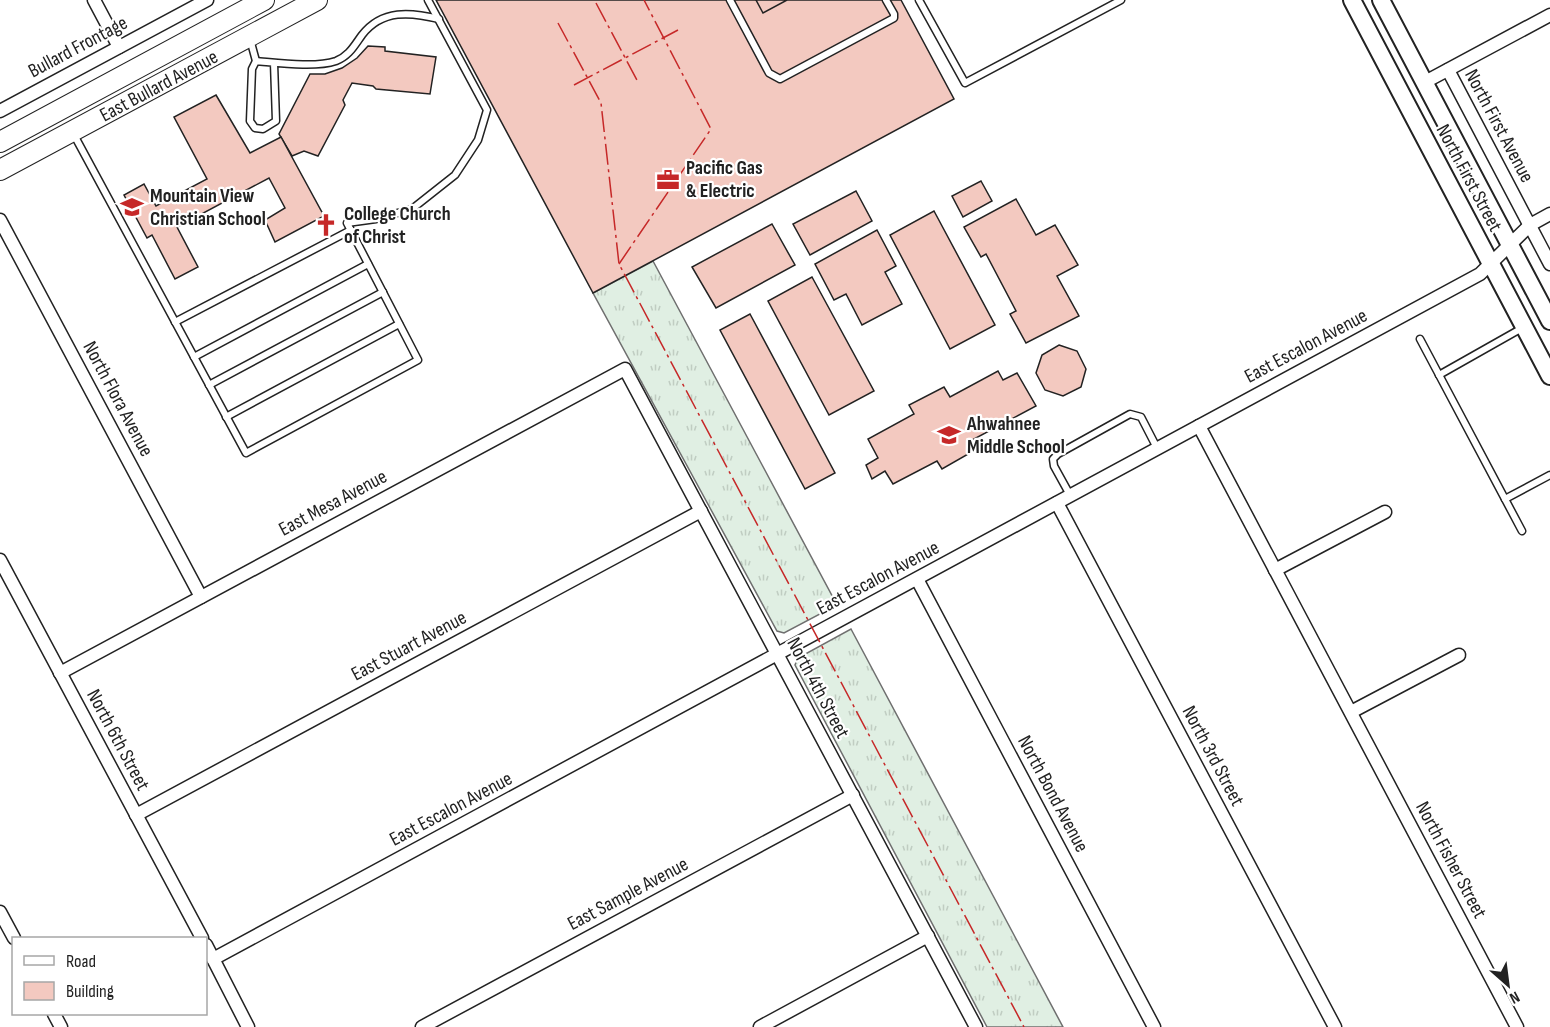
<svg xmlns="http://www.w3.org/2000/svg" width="1550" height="1027" font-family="'Sofia Sans Condensed',sans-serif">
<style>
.grass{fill:url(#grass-tufts);stroke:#6f6f6f;stroke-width:1.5}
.building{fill:#f3c9c0;stroke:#222;stroke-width:1.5}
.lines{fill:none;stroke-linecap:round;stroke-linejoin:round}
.lane-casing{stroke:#222;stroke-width:9}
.street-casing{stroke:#222;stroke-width:15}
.secondary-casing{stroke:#222;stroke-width:20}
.primary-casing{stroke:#222;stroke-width:22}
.lane{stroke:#fff;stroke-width:6}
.street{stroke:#fff;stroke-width:12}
.secondary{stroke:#fff;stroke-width:16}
.primary{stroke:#fff;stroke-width:20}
.power{stroke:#c62828;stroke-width:1.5;stroke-dasharray:21 4.5 3 4.5;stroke-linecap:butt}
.labels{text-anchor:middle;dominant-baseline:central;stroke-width:4.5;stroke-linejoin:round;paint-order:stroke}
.street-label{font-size:20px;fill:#222;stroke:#fff}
.poi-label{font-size:20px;font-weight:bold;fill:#222;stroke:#fff;text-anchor:start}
</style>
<defs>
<pattern id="grass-tufts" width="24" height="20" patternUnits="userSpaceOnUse" patternTransform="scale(1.5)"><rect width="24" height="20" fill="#e0efe3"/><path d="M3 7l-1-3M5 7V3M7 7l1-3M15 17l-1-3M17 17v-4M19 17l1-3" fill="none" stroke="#c0cdc2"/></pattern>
</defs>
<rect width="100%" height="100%" fill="#fff"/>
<g class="grass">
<polygon points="653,261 837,605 784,633 777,631 593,293"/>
<polygon points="851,629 1063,1027 987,1027 795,665 798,658"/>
</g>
<g class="building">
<polygon points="436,0 901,0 954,99 593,293"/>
<polygon points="756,0 787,0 763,13"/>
<polygon points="368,46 385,47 385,51 436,57 430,94 376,89 373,86 352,83 343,100 345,105 318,156 304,151 292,156 279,134 310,74 325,74 342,68 357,58"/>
<polygon points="216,95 250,153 281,137 324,216 275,242 265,220 285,208 269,178 177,227 198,267 175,279 152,235 147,238 124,195 144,184 156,206 207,179 174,117"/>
<polygon points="981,181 992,201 963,217 952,196"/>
<polygon points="856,191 872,221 810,255 793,224"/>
<polygon points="1016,199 1036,235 1055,225 1078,265 1057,276 1079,316 1026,343 1010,314 1016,311 986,254 981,257 964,227"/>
<polygon points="934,211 995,325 950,349 890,235"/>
<polygon points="772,224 795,265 716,308 692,267"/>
<polygon points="877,230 896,266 885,272 902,304 862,325 846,294 834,300 815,264"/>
<polygon points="812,277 874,391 829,415 768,301"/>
<polygon points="750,314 835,473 805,489 720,330"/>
<polygon points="1059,345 1077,351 1086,369 1081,387 1063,396 1045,390 1036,373 1042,355"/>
<polygon points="998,371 1003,380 1017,373 1036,406 972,440 977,449 942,469 937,461 893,484 885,471 872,479 866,465 878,458 868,439 914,414 909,405 944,387 950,397"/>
</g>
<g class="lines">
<g class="lane-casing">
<g id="lane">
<polyline points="730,0 769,73 780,79 894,18 894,14 886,0"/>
<polyline points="919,0 965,83 1121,0"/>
<polyline points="250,39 256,61"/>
<path d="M274 63 276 121 263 129 255 128 250 121 252 69 256 61C279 63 315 68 336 61 349 56 354 46 362 35 382 9 411 12 439 19"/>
<polyline points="73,133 246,453 418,360 347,223 376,219 412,209 455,175 478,140 487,110 428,0"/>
<polyline points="175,322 351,230"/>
<polyline points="1420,339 1522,531"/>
<polyline points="194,357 368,264"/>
<polyline points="1439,375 1524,327"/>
<polyline points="209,385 383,292"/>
<polyline points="226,417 399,324"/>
<polyline points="1070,495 1054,466 1053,459 1058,454 1130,414 1141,417 1157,448"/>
<polyline points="1505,499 1550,475"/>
</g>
</g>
<g class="street-casing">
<g id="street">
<polyline points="94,0 119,47"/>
<polyline points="1448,70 1550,264"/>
<polyline points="1425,82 1550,15"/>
<polyline points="0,111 207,0"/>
<polyline points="0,220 201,597"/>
<polyline points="1199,426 1517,1027"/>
<polyline points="1057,503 1335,1027"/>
<polyline points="0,560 202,938"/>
<polyline points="1275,570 1385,512"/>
<polyline points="917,579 1154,1027"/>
<polyline points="60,673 625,369 976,1027"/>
<polyline points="1351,712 1459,655"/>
<polyline points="136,815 701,511"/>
<polyline points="0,912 14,938"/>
<polyline points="206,945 248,1027"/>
<polyline points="213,959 1480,274 1530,225 1550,214"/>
<polyline points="54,1014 61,1027"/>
<polyline points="422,1027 853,795"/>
<polyline points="760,1027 928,936"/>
</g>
</g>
<g class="secondary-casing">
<g id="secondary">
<polyline points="1352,0 1550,376"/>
<polyline points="1381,0 1550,321"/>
</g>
</g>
<g class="primary-casing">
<g id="primary">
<polyline points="0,142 264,0"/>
<polyline points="0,170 317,0"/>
</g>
</g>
<use href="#lane" class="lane"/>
<use href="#street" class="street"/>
<use href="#secondary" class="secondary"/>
<use href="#primary" class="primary"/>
<g class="power">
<polyline points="596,3 638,82"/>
<polyline points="558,23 601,103 619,264 1024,1027"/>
<polyline points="574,85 678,30"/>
<polyline points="619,264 711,129 644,0"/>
</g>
</g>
<defs>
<g id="office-bare" transform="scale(1.8)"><path d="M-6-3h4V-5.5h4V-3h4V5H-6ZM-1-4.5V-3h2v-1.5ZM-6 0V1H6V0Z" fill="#c62828" stroke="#fff" stroke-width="2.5" paint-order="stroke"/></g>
<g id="school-bare" transform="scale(1.8)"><path d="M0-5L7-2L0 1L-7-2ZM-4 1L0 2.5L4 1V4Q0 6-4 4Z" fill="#c62828" stroke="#fff" stroke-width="2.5" paint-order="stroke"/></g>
<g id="church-bare" transform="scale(1.8)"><path d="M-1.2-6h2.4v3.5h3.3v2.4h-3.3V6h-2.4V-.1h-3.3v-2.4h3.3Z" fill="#c62828" stroke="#fff" stroke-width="2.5" paint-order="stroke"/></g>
</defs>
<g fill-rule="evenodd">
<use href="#office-bare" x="668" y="180"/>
<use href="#school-bare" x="132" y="207"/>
<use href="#church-bare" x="326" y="225"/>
<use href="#school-bare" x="949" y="435"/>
</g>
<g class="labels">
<g class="street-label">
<text transform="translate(78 47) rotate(-28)">Bullard Frontage</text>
<text transform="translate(159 86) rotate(-28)">East Bullard Avenue</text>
<text transform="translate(1499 126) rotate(62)">North First Avenue</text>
<text transform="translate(1469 178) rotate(62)">North First Street</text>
<text transform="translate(1306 346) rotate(-28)">East Escalon Avenue</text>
<text transform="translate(118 399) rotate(62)">North Flora Avenue</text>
<text transform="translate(333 503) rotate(-28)">East Mesa Avenue</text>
<text transform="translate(878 578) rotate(-28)">East Escalon Avenue</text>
<text transform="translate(409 646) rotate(-28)">East Stuart Avenue</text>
<text transform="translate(818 688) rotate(62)">North 4th Street</text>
<text transform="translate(118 740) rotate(62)">North 6th Street</text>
<text transform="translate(1213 756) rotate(62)">North 3rd Street</text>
<text transform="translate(1053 794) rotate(62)">North Bond Avenue</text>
<text transform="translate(451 809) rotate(-28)">East Escalon Avenue</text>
<text transform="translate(1451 860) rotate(62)">North Fisher Street</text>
<text transform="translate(628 894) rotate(-28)">East Sample Avenue</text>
</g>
<g class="poi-label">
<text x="686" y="168">Pacific Gas<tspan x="686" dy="23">&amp; Electric</tspan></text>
<text x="150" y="196">Mountain View<tspan x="150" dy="23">Christian School</tspan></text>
<text x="344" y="214">College Church<tspan x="344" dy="23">of Christ</tspan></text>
<text x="967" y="424">Ahwahnee<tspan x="967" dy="23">Middle School</tspan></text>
</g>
</g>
<rect x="12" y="937" width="195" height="78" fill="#ffffff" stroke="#a7a7a7" stroke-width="1.5"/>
<rect x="24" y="956" width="30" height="9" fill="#ffffff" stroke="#a7a7a7" stroke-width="1.5"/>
<text x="66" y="967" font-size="18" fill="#222222">Road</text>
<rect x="24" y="982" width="30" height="18" fill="#f3c9c0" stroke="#a7a7a7" stroke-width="1.5"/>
<text x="66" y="997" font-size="18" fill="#222222">Building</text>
<g transform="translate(1508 985) rotate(152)" stroke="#ffffff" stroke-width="4.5" paint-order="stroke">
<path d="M0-4.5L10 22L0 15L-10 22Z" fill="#222222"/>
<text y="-9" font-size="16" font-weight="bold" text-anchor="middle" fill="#222222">N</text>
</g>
</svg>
